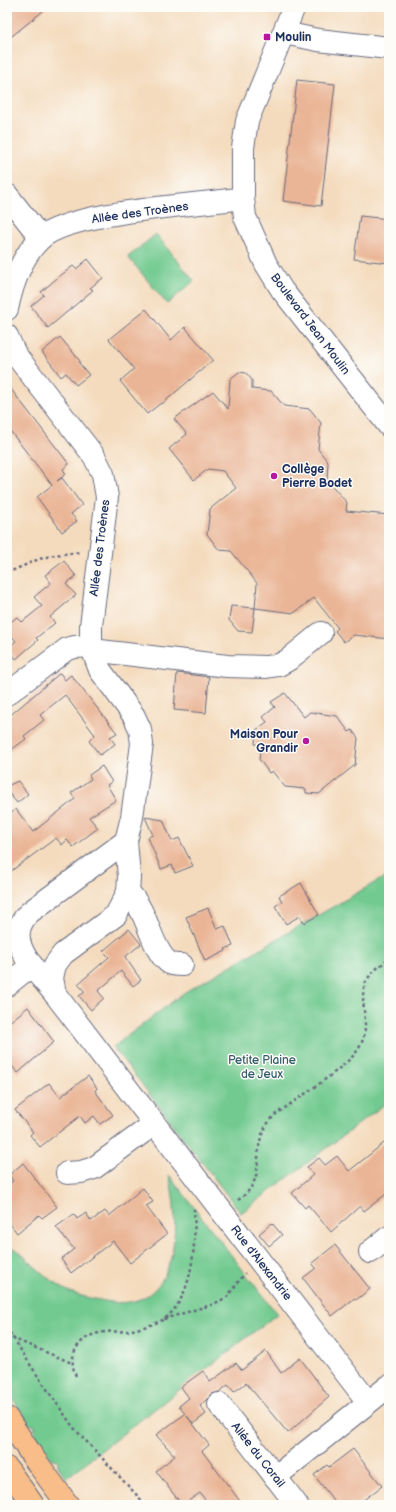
<svg xmlns="http://www.w3.org/2000/svg" width="396" height="1512" font-family="'Balsamiq Sans',sans-serif">
<style>
.built{fill:#f7d0ce}
.green{fill:#72ca90;stroke:#467c77}
.building{fill:#eab596}
.lines{fill:none;stroke-linecap:round;stroke-linejoin:round}
.minor-casing{stroke:#676b80;stroke-width:24}
.major-casing{stroke:#676b80;stroke-width:24}
.path{stroke:#676b80;stroke-width:2.5;stroke-dasharray:3 3;stroke-linecap:butt}
.minor{stroke:#fff;stroke-width:22}
.major{stroke:#f8bd88;stroke-width:22}
.poi-dot{fill:#b5179e;stroke:#fdfcf7;stroke-width:1.5}
.labels{text-anchor:middle;dominant-baseline:central;stroke-width:3;stroke-linejoin:round;paint-order:stroke}
.poi-label{font-size:12px;font-weight:bold;fill:#1b2f5e;stroke:#fdfcf7;text-anchor:start}
.street-label{font-size:12px;fill:#1b2f5e;stroke:#fdfcf7}
.park-label{font-size:12px;fill:#355e6d;stroke:#fdfcf7}
</style>
<rect width="100%" height="100%" fill="#fdfcf7"/>
<filter id="ink" filterUnits="userSpaceOnUse"><feTurbulence type="fractalNoise" baseFrequency=".025" numOctaves="2"/><feDisplacementMap in="SourceGraphic" scale="8" xChannelSelector="R" yChannelSelector="G"/><feConvolveMatrix kernelMatrix="1 2 1 2 8 2 1 2 1" color-interpolation-filters="sRGB"/></filter>
<filter id="wash" filterUnits="userSpaceOnUse"><feTurbulence type="fractalNoise" baseFrequency=".012" numOctaves="4" result="noise"/><feDisplacementMap in="SourceGraphic" scale="16" xChannelSelector="R" yChannelSelector="G"/><feGaussianBlur stdDeviation="0.9" result="paint"/><feColorMatrix in="noise" values="0 0 0 0 0 0 0 0 0 0 0 0 0 0 0 0 0 1.4 0 .05"/><feComposite in="paint" operator="in"/></filter>
<g filter="url(#wash)">
<rect width="100%" height="100%" fill="#f4dbbe"/>
<polygon class="built" points="7,1487 18,1505 7,1505"/>
<g class="green">
<polygon points="156,234 194,281 167,304 128,257"/>
<polygon points="383,878 389,885 389,1101 241,1213 113,1047 185,992"/>
<path d="M169 1175 277 1314 66 1478 58 1466V1460L52 1459 34 1432 35 1426 29 1424 11 1396 14 1390 7 1378V1254L15 1248C30 1262 46 1278 64 1289 77 1296 90 1298 105 1301 180 1316 181 1225 169 1175Z"/>
</g>
<g id="blocks">
<g class="building">
<polygon points="7,7 48,7 7,40"/>
<polygon points="297,80 335,84 321,206 283,201"/>
<polygon points="360,216 389,219 389,263 354,259"/>
<polygon points="88,259 103,278 90,288 93,290 48,328 31,306 44,295 41,292 56,279 73,266 76,269"/>
<polygon points="146,309 171,340 185,327 213,360 162,404 161,403 147,414 120,381 134,369 109,339"/>
<polygon points="60,337 80,361 79,363 89,375 76,385 66,373 61,377 42,352"/>
<polygon points="239,372 246,373 252,380 252,389 271,391 284,406 310,409 321,423 318,449 328,462 327,480 347,503 346,511 389,515 389,639 354,635 344,642 335,631 338,628 314,598 294,613 255,608 257,583 231,551 219,550 207,534 210,509 236,488 223,471 208,469 194,480 169,449 187,434 174,419 213,391 228,409 230,379"/>
<polygon points="7,384 69,464 63,469 66,474 57,481 62,478 82,505 71,514 77,521 62,532 37,497 52,485 7,427"/>
<polygon points="64,561 76,576 66,584 76,595 50,617 55,623 36,638 38,640 16,659 8,648 16,641 7,631 7,625 17,617 22,622 42,606 34,597 51,583 45,575"/>
<polygon points="231,606 255,608 252,632 238,631 229,620"/>
<polygon points="60,673 65,680 71,675 117,733 110,737 115,744 100,755 89,741 95,735 65,695 40,715 44,720 24,736 26,739 7,753 7,718"/>
<polygon points="177,673 209,677 206,713 174,710"/>
<polygon points="285,693 304,717 310,712 337,716 349,732 352,730 358,738 355,765 319,794 306,793 306,789 285,787 272,771 269,773 259,759 261,745 255,744 256,730 267,722 263,717 275,707 271,702"/>
<polygon points="102,766 112,782 107,785 116,800 89,817 98,828 73,847 67,840 62,845 56,838 7,874 7,816 16,809 33,832 75,799 71,793 91,779 89,775"/>
<polygon points="18,781 28,794 17,803 7,791 7,786"/>
<polygon points="145,817 163,820 172,841 179,838 193,866 175,873 172,865 161,869 148,837 153,835"/>
<polygon points="301,883 319,915 304,923 300,916 286,924 275,906 282,902 279,896"/>
<polygon points="208,908 217,929 225,926 233,946 225,949 226,951 205,961 186,917"/>
<polygon points="129,929 141,944 125,957 141,980 133,986 121,971 98,991 104,998 91,1010 79,996 85,992 78,984 109,957 103,951"/>
<polygon points="28,1007 54,1042 18,1073 7,1060 7,1024"/>
<polygon points="88,1076 97,1088 95,1091 113,1115 100,1124 94,1116 85,1123 80,1116 40,1147 30,1135 33,1132 15,1110 49,1083 60,1097"/>
<polygon points="389,1139 389,1192 364,1211 360,1206 331,1232 308,1205 305,1208 292,1193 313,1175 307,1167 319,1158 325,1165 337,1156 349,1171"/>
<polygon points="23,1163 57,1207 42,1218 39,1215 17,1233 7,1220 7,1186 13,1181 9,1175"/>
<polygon points="143,1188 153,1202 146,1206 167,1234 130,1263 113,1241 71,1273 61,1259 74,1249 56,1227 74,1214 77,1219 86,1213 91,1221 105,1211 109,1216"/>
<polygon points="272,1223 282,1235 269,1246 259,1234"/>
<polygon points="335,1245 370,1289 356,1300 355,1298 332,1316 303,1278 316,1268 312,1263"/>
<polygon points="266,1351 281,1373 300,1358 329,1397 288,1433 246,1383 234,1392 228,1385 219,1392 212,1394 200,1406 206,1414 193,1424 187,1416 209,1445 202,1451 243,1505 209,1505 200,1493 182,1505 156,1471 175,1456 156,1435 185,1414 179,1406 189,1398 181,1387 203,1371 210,1382 236,1363 242,1370"/>
<polygon points="353,1449 382,1486 357,1505 337,1505 314,1475 327,1465 329,1467"/>
</g>
</g>
</g>
<g filter="url(#ink)">
<use href="#blocks" fill-opacity="0" stroke="#676b80" stroke-width="1"/>
<g class="lines">
<g class="minor-casing">
<g id="minor">
<polyline points="294,7 247,121 243,148 243,198 245,217 266,264 282,290 389,426"/>
<polyline points="284,33 318,40 389,48"/>
<polyline points="7,195 41,238"/>
<path d="M7 309C12 285 22 256 40 239 69 211 199 205 243 198"/>
<path d="M7 336 15 354 94 456 103 474 107 497 91 626V646L100 670 134 716 140 729 142 744 132 817 126 841 129 877 128 892 116 915 63 954 55 965 52 978 55 994C37 971 0 940 30 912L126 841"/>
<polyline points="92,650 227,666 266,667 279,665 288,660 321,633"/>
<polyline points="7,694 67,649 75,647 91,646"/>
<path d="M128 892C148 911 151 948 167 961 171 965 177 965 182 965"/>
<polyline points="7,985 32,965"/>
<polyline points="55,994 368,1402"/>
<polyline points="67,1173 81,1172 94,1168 154,1124"/>
<polyline points="370,1252 389,1237"/>
<polyline points="219,1404 297,1505"/>
<polyline points="275,1477 389,1386"/>
</g>
</g>
<g class="major-casing">
<g id="major">
<polyline points="7,1418 35,1460 68,1505"/>
<polyline points="7,1468 33,1505"/>
</g>
</g>
<g class="path">
<polyline points="7,573 39,559 54,555 81,552"/>
<path d="M238 1200C267 1180 252 1158 263 1132 266 1125 270 1120 275 1115 295 1100 349 1066 359 1048 373 1025 357 1001 366 982 371 971 381 966 389 958"/>
<polyline points="164,1319 214,1304 227,1297 245,1273"/>
<polyline points="7,1328 31,1366 73,1427 146,1505"/>
<polyline points="12,1338 72,1363"/>
<path d="M76 1376C67 1356 77 1338 99 1333 110 1330 121 1333 132 1330 141 1328 156 1324 164 1319 194 1298 196 1241 194 1209"/>
</g>
<use href="#minor" class="minor"/>
<use href="#major" class="major"/>
</g>
</g>
<g class="poi-dot">
<rect x="263" y="33" width="8" height="8" rx="2"/>
<circle cx="274" cy="476" r="4"/>
<circle cx="306" cy="741" r="4"/>
</g>
<g class="labels">
<g class="poi-label">
<text x="275" y="37">Moulin</text>
<text x="282" y="469">Collège<tspan x="282" dy="14">Pierre Bodet</tspan></text>
<text x="298" y="734" text-anchor="end">Maison Pour<tspan x="298" dy="14">Grandir</tspan></text>
</g>
<g class="street-label">
<text transform="translate(140 213) rotate(-8)">Allée des Troènes</text>
<text transform="translate(310 324) rotate(53)">Boulevard Jean Moulin</text>
<text transform="translate(100 548) rotate(-83)">Allée des Troènes</text>
<text transform="translate(261 1263) rotate(52)">Rue d'Alexandrie</text>
<text transform="translate(258 1455) rotate(52)">Allée du Corail</text>
</g>
<g class="park-label">
<text x="262" y="1060">Petite Plaine<tspan x="262" dy="14">de Jeux</tspan></text>
</g>
</g>
<rect width="396" height="1512" fill="none" stroke="#fdfcf7" stroke-width="24"/>
</svg>
